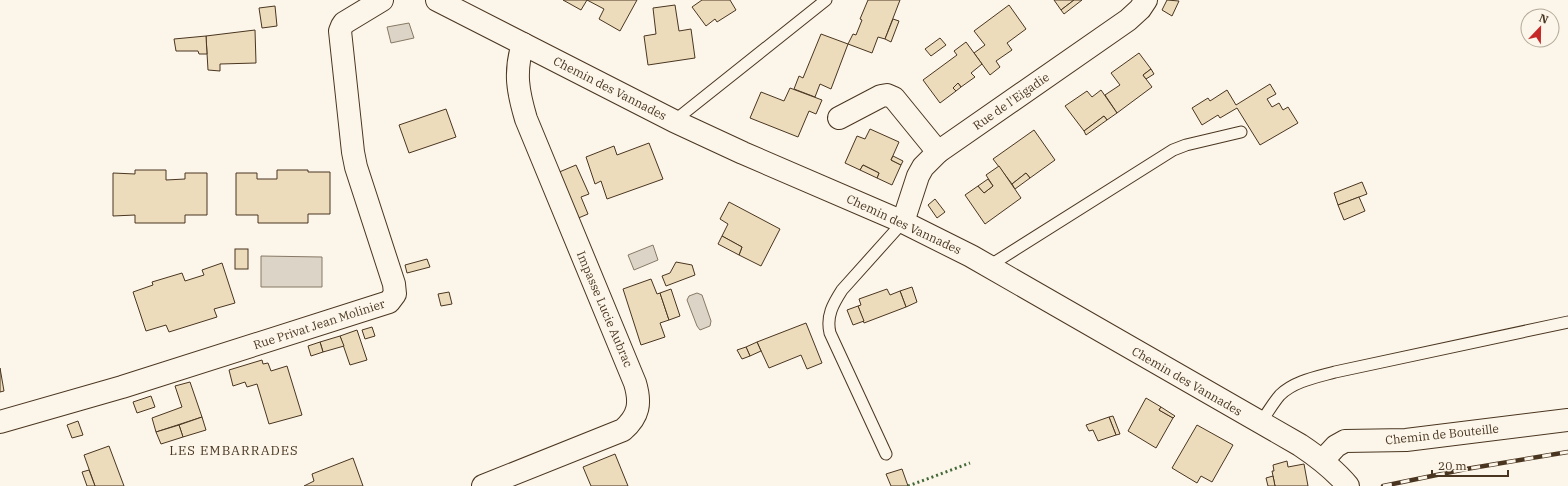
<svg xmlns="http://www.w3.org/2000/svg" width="1568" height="486" font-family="'IBM Plex Serif',serif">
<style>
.water{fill:#dcd4c6;stroke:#887966}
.building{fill:#ecdcbc;stroke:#4a3520}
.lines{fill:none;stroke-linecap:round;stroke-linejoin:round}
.service-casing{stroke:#4a3520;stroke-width:13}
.minor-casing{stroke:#4a3520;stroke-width:24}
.service{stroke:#fbf6e9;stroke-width:11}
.minor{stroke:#fbf6e9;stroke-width:22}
.rail-casing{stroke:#4a3520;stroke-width:4.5}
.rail{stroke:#fbf6e9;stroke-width:3;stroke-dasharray:9;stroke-linecap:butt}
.hedge{stroke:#436837;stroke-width:3;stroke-dasharray:2 3;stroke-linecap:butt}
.labels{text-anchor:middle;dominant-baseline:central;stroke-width:3;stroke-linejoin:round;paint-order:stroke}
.street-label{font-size:12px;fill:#4a3520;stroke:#fbf6e9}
.neighbourhood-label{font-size:13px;letter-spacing:1px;fill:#4a3520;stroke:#fbf6e9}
</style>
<rect width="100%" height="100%" fill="#fbf6e9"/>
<g class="water">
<polygon points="409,23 414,38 391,43 387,27"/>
<polygon points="653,245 658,260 634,270 628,255"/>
<polygon points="261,256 322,257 322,287 261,287"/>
<polygon points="697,293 702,295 711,321 710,326 700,330 697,326 687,300 689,296"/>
</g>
<g class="building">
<polygon points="563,0 587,0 581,10"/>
<polygon points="587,0 637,0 620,31 599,19 604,9"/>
<polygon points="702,0 730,0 736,10 717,22 715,19 706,26 692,7"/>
<polygon points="868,0 900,0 885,39 878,37 872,53 848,44 853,34 856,35 862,20 860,19"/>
<polygon points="1054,0 1074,0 1061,10"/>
<polygon points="1074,0 1082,0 1064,14 1061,10"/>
<polygon points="1167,0 1179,1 1172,16 1162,10"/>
<polygon points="675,5 679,31 691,29 695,58 648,65 644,36 656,34 653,8"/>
<polygon points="1009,5 1026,29 1007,43 1012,50 996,61 1000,67 990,75 974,53 985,45 974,31"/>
<polygon points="275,6 277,26 262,28 259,8"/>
<polygon points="893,19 899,21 891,42 885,39"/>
<polygon points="255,30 256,63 220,64 220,71 208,70 206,36"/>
<polygon points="821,34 848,44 831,89 820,84 815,97 794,89 799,76 803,78"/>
<polygon points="206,36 207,54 199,54 198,51 176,51 174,39"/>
<polygon points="940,38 946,45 931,56 925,49"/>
<polygon points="966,42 982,64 971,73 975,77 961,87 958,83 953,88 956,91 940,103 923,80 957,55 954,51"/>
<polygon points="1139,53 1151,69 1143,75 1152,87 1117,113 1105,95 1120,85 1111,73"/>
<polygon points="1151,69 1154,74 1146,79 1143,75"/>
<polygon points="958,83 961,87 956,91 953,88"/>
<polygon points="1270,84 1276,94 1267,99 1272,107 1279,103 1283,110 1288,107 1298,123 1260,145 1237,108 1220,118 1218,115 1202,125 1192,108 1208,98 1210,101 1227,90 1236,105"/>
<polygon points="790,88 822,100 816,114 809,111 798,137 750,118 761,92 784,101"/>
<polygon points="1101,90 1117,113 1107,120 1104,116 1084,131 1065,106 1087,91 1092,97"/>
<polygon points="446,109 456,137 409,153 399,125"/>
<polygon points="1104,116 1107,120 1086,135 1084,131"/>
<polygon points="870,129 899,142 891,160 901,165 892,185 877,178 879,173 863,165 860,170 845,163 857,136 865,139"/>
<polygon points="1034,130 1055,160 1030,178 1026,173 1012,184 993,159"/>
<polygon points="649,143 663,179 607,199 601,181 595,184 586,157 614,146 617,155"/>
<polygon points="893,156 903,161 901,165 891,160"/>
<polygon points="576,165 589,194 581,197 588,214 576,219 557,173"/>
<polygon points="863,165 879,173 877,178 860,170"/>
<polygon points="999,166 1021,198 985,224 965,195 978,186 984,193 993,186 986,175"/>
<polygon points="135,170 166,170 166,180 185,179 185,173 207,173 207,215 185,215 185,223 135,223 135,215 113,216 113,173 135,174"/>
<polygon points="277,170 308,170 308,172 330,172 330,214 308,214 308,223 258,223 258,215 236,215 236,173 257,173 257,179 277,179"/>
<polygon points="1026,173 1030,178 1015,189 1012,184"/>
<polygon points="988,179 993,186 984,193 978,186"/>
<polygon points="1362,182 1367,194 1338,205 1334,193"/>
<polygon points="1359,197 1365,211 1344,220 1338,205"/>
<polygon points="935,199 945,212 937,218 928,205"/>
<polygon points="729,202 780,229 761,266 739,255 742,247 722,236 728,224 720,219"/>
<polygon points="722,236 742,247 739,255 718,244"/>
<rect x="235" y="249" width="13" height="20"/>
<polygon points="427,259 430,267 407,273 405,265"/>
<polygon points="676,262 692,265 695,275 666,286 662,276 670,273"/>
<polygon points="222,263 235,303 214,309 217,317 169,332 166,325 146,331 133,292 153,285 152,282 182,273 185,281 204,275 202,270"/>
<polygon points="651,279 657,294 660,293 669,320 660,323 665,337 641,345 623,289"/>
<polygon points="912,287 917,302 906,307 900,291"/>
<polygon points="671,289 680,316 669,320 660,293"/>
<polygon points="887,289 890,295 900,291 906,307 864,323 858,306 861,305 859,299"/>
<polygon points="449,292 452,304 441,306 438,294"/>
<polygon points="858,306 864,321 853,325 847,310"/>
<polygon points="806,323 822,363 807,369 801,355 769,368 757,342"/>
<polygon points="372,327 375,336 365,339 362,330"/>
<polygon points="357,330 367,360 350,365 340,336"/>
<polygon points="340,336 344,346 323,352 320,342"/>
<polygon points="320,342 323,352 311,356 308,346"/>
<polygon points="757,342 761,351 750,356 746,347"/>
<polygon points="746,347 750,356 742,359 737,350"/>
<polygon points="262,360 263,364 268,363 271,371 287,366 302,415 269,424 257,384 247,387 245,382 233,386 229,370"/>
<polygon points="0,368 4,391 0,392"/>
<polygon points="190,382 202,417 156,432 152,418 182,407 175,386"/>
<polygon points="151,396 155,407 137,413 133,402"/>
<polygon points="1146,398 1161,407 1159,410 1173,418 1156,448 1128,431"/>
<polygon points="1161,407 1175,416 1173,418 1159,410"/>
<polygon points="1113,416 1120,434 1116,435 1109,417"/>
<polygon points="202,417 206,430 183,437 179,425"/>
<polygon points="1109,417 1116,435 1098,441 1093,430 1089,431 1086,425"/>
<polygon points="78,421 83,435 72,438 67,425"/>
<polygon points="179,425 183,437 161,444 156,432"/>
<polygon points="1197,425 1233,445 1212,482 1201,476 1197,483 1172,468"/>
<polygon points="109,446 124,486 95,486 84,455"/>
<polygon points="615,454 628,486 591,486 583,467"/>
<polygon points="353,458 363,486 304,486 314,481 312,474"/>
<polygon points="1287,461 1288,467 1304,464 1308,486 1275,486 1272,471 1274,471 1273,465"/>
<polygon points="902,469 908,486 891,486 886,474"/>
<polygon points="89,470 95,486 87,486 82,472"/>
<polygon points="1273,476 1275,486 1268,486 1266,478"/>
</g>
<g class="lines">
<g class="service-casing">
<g id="service">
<polyline points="674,121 826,0"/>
<polyline points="989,266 1173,150 1186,145 1241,132"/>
<path d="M1260 423C1267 414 1273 403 1280 395 1294 381 1317 377 1335 372L1568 322"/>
<path d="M886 454 830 333C826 316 833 304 842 290L903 222"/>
</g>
</g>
<g class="minor-casing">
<g id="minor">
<path d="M437 0 674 121 743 153 903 222 971 256 1300 445C1318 457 1334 469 1348 486"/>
<polyline points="839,118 881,96 887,95 894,98 938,152"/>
<polyline points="903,222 918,176 923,167 938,152 1128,20 1140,9 1146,0"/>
<polyline points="0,422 122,387 389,302 395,294 394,284 356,167 353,152 340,31 342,26 344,23 382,0"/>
<polyline points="1323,460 1336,446 1345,441 1406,440 1568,420"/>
<path d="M483 486 623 430C639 416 641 403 635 383L526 119C518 92 514 72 523 44"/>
</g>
</g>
<use href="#service" class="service"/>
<use href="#minor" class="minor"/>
<g class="rail-casing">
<polyline id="rail" points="1383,486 1466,469 1568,452"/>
</g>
<use href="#rail" class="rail"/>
<polyline class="hedge" points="908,486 970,463"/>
</g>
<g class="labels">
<g class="street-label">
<text transform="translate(610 88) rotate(27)">Chemin des Vannades</text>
<text transform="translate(1011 101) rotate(-35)">Rue de l'Eigadie</text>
<text transform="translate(904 224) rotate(25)">Chemin des Vannades</text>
<text transform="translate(605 309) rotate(67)">Impasse Lucie Aubrac</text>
<text transform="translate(319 324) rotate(-18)">Rue Privat Jean Molinier</text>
<text transform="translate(1187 381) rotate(30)">Chemin des Vannades</text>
<text transform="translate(1442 434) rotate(-6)">Chemin de Bouteille</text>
</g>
<g class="neighbourhood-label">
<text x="234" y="450">LES EMBARRADES</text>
</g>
</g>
<g transform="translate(1540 28) rotate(22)"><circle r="19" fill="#fbf6e9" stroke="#b4a999"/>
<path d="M0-3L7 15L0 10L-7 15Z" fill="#c62828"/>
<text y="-6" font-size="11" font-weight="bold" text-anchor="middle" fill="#4a3520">N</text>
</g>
<path d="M1432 470v6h76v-6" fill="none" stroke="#4a3520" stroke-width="2"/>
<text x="1438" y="470" font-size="12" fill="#4a3520" stroke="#fbf6e9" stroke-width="3" paint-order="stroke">20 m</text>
</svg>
